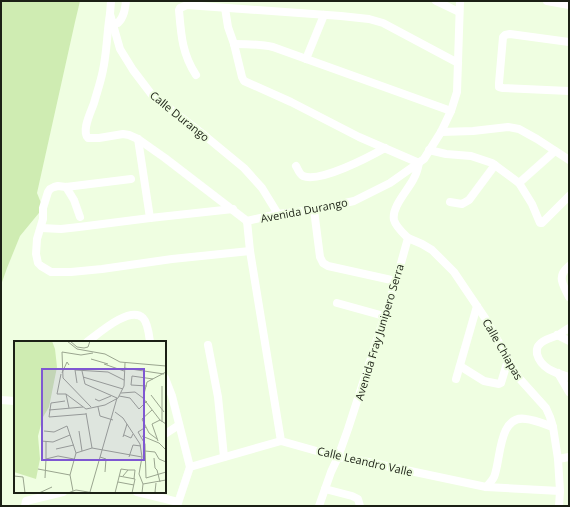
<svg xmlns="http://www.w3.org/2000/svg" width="570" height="507" font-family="'Open Sans',sans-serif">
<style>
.green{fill:#cfecb2}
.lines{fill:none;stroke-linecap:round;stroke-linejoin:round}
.minor{stroke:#fff;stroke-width:8}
.labels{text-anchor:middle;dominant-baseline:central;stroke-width:4;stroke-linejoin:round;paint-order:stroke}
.street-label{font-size:11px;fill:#1b2015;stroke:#effee1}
.inset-road{fill:none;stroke:#9aa58f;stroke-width:1}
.view{fill:#7f58d2;fill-opacity:0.15;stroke:#7f58d2;stroke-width:2}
.inset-edge{fill:none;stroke:#1b2015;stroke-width:2}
</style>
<rect width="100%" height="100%" fill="#effee1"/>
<polygon class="green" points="1,1 80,1 75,22 37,193 43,208 20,236 7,268 1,285"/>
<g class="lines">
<g class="minor">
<polyline points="111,1 110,14 120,49 133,70 152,95 204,135 244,168 262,188 278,214"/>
<polyline points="436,1 459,12"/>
<polyline points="547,1 569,5"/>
<path d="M225 8 228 27 234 44 242 77 244 81 291 102 359 137 419 163C418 168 417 173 414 178 409 189 391 207 394 220 396 227 403 233 408 238L396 281 348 429 338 457 331 472 319 506"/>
<path d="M110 14C107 32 107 51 103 70 101 81 97 92 94 103 91 112 81 131 88 138H99L123 134 129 135 138 139 165 158 247 221"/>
<path d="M112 22 115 23H118C124 17 125 9 126 1"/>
<polyline points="569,42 510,34 505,35 503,37 499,83 499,87 503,88 569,91"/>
<path d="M234 44C247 44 260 44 273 47L451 111"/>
<polyline points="306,59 324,15"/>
<path d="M196 75C182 54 181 34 179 10L180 8 187 5 341 16 369 19 383 23 458 63"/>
<polyline points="441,132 473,131 508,127 519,129 537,139 569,160"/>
<polyline points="138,139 150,218"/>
<polyline points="429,150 446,154 471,156 492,163 519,183 532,204 540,223 542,223 569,196"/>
<path d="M296 166C298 169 299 174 303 176 320 183 369 157 385 148"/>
<polyline points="131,179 66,187 58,186 54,187 50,189 48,192 43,208 43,219 37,239 36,254 38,263 41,266 51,272 71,272 102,269 172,259 250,251"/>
<polyline points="519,183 555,151"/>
<polyline points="66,187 74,200 80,217"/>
<polyline points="450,202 462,204 469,200 495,165"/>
<polyline points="314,210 320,257 323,263 328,266 396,281"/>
<polyline points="247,221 278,214 314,210 354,201 390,183 424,159 441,132 451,111 457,92 460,1"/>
<polyline points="247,221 250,251 281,441"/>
<polyline points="41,228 61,229 79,227 150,218 233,209"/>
<polyline points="408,238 422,244 432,250 454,272 485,318 519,378 546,408 550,417 553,427 558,459 560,491 559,506"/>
<path d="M569 266C556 277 563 284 569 297"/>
<polyline points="337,303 384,316"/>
<path d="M569 328C565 330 562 333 558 335 552 338 543 339 539 345 536 348 537 351 537 354 541 369 556 373 569 377"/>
<polyline points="557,335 569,341"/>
<path d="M87 342C98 334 130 305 143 318 148 323 149 335 150 342"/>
<polyline points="208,345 218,397 224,457"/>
<polyline points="460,366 484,381 499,384 501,383 508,360"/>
<polyline points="558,373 569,392"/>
<polyline points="165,378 172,396 190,467"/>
<polyline points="456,379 477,306"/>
<polyline points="1,400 15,401"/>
<polyline points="165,434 179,425"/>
<polyline points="558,459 569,457"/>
<polyline points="190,467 281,441 338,457 363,461 486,487 560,491"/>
<path d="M486 487C489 484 492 481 494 477 501 461 498 414 526 419 535 420 544 424 553 427"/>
<polyline points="325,489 352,496 358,499 360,506"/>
<polyline points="137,492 178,502"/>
<polyline points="25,506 26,501 63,492"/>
<polyline points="177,506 190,467"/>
</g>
</g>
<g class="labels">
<g class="street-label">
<text transform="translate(180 116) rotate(39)">Calle Durango</text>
<text transform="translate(304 210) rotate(-11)">Avenida Durango</text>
<text transform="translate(379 332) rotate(-73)">Avenida Fray Junipero Serra</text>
<text transform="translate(503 349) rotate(60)">Calle Chiapas</text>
<text transform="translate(365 461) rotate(13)">Calle Leandro Valle</text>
</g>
</g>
<g transform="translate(14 341)">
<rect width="152" height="152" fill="#effee1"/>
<path d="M0 0H38L41 8 43 26 35 66 29 76 24 95 26 118 22 138 0 131Z" fill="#cfecb2"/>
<path class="inset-road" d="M53 0 63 8 91 13 106 21 152 25M56 0 63 6 70 7 74 6 76 0M48 11 49 37 77 66M48 11 67 14 79 12M77 18 94 23M90 23 110 30M110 27 150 33M68 30 71 43 103 57 76 151M48 32 53 21 55 24M47 33 43 53H52L72 68M69 36 109 48M63 42 61 29 94 31 110 39M133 45 117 44 118 35 139 38M107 52 121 51 129 57 146 79 152 83M52 53 55 67M137 54 150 71M105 55 116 57 125 68 133 60M129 57 133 41 152 31M81 58 85 60 97 55M51 60 37 62 35 76 72 73M84 66 86 75 99 79M72 68 91 64 104 57 110 45 111 22M35 69 69 66M138 69 128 78 135 92 143 98M101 71 109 77 126 103 128 116 125 133 129 143 128 152M72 72 78 107M148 81V45M132 86 124 91 131 103 132 137M30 90 40 91 53 85 62 112M65 90 68 110M110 94 117 97 119 93M128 95 145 102 152 109M109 96 113 83M27 100 39 101 56 94M144 100 138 83 146 79M42 108 60 104M131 110 141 111 145 118 152 121M62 112 78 107 128 116M86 116 92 118 91 131M115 116 119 104 127 105M140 117 141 127 143 129 146 141M32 118V100M24 128 56 134M0 135 9 136 11 152M105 135 121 138 118 152M109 135 114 129H121L120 138M31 137 32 118 44 115 60 118M132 137 152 131M104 141 120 144M142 142 141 151 144 152M129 143 152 139M59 150 56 134 62 112M25 152 38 146M54 152 62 149 80 152M101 152 107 128 114 129"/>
<path class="view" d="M28 28H130V119H28Z"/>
<rect width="152" height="152" class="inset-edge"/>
</g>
<rect width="570" height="507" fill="none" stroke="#1b2015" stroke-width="4"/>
</svg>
